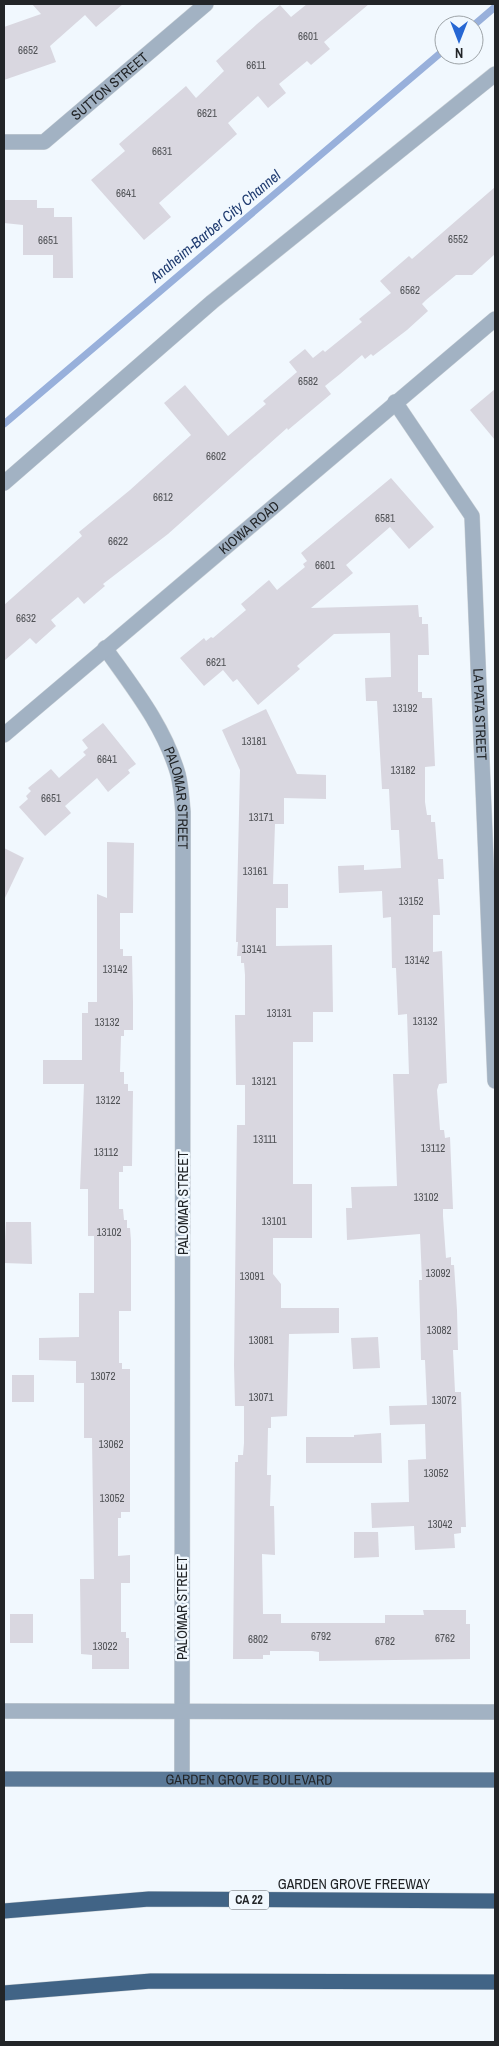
<svg xmlns="http://www.w3.org/2000/svg" width="499" height="2046" font-family="'Archivo Narrow',sans-serif">
<style>
.lines{fill:none;stroke-linecap:round;stroke-linejoin:round}
.stream{stroke:#98b0db;stroke-width:7}
.building{fill:#d9d7e0}
.minor-casing{stroke:#ccd2d7;stroke-width:16}
.major-casing{stroke:#ccd2d7;stroke-width:16}
.highway-casing{stroke:#ccd2d7;stroke-width:16}
.minor{stroke:#a2b2c3;stroke-width:15}
.major{stroke:#5b7997;stroke-width:15}
.highway{stroke:#416486;stroke-width:15}
.labels{text-anchor:middle;dominant-baseline:central;stroke-width:4.5;stroke-linejoin:round;paint-order:stroke}
.number-label{font-size:11px;fill:#505256}
.shield{fill:#f1f8fe;stroke:#606468;stroke-width:1}
.shield-label{font-size:12px;font-weight:bold;fill:#222528}
.street-label{font-size:14px;fill:#222528;stroke:#f1f8fe}
.water-label{font-size:15px;font-style:italic;fill:#1f3b70;stroke:#f1f8fe}
</style>
<rect width="100%" height="100%" fill="#f1f8fe"/>
<g class="lines">
<g class="stream">
<polyline points="474,25 495,7"/>
<polyline points="4,424 444,50"/>
</g>
</g>
<g class="building">
<polygon points="32,4 123,4 96,27 85,15 50,46 56,62 4,80 4,27 41,14"/>
<polygon points="307,4 369,4 324,42 330,49 311,65 307,61 279,84 286,93 268,108 258,96 228,123 237,134 159,203 171,217 144,240 91,180 125,151 119,144 186,86 196,98 224,71 216,61 257,24 280,5 291,17"/>
<polygon points="495,187 495,254 472,275 456,275 426,300 422,304 428,311 407,330 373,356 371,354 365,359 362,355 340,374 325,386 331,394 288,430 287,428 168,534 103,584 105,586 84,604 78,597 51,620 56,626 36,644 30,638 4,661 4,605 82,536 79,532 130,490 191,435 164,403 185,385 228,436 266,404 263,401 297,372 289,362 305,349 313,358 323,350 325,352 362,322 359,319 391,293 380,281 409,256 412,259"/>
<polygon points="4,200 37,200 37,208 54,208 54,217 72,217 73,278 53,278 53,255 23,255 23,225 4,223"/>
<polygon points="495,389 495,440 470,410"/>
<polygon points="391,478 434,527 409,549 390,527 346,565 353,573 311,608 418,605 419,617 422,617 422,624 428,624 429,655 418,655 418,692 422,692 422,698 432,698 435,766 425,767 425,802 427,815 431,815 431,822 435,822 438,859 443,859 444,879 438,879 440,915 433,915 433,952 442,951 447,1083 439,1084 437,1090 440,1130 444,1130 445,1138 450,1137 453,1209 443,1209 443,1216 446,1258 451,1257 451,1265 454,1265 457,1310 458,1350 453,1350 455,1392 461,1392 466,1527 461,1527 461,1533 454,1534 455,1548 415,1550 414,1526 372,1528 371,1503 409,1502 408,1460 426,1459 425,1424 390,1425 389,1406 427,1405 425,1360 421,1360 419,1280 422,1280 420,1234 347,1240 346,1208 352,1208 351,1187 397,1186 393,1074 409,1074 407,1014 398,1015 396,968 392,968 391,917 383,918 382,891 339,893 338,866 364,865 364,870 401,868 399,830 391,830 389,789 382,789 377,701 366,701 365,678 391,677 390,633 334,634 297,666 300,669 258,705 237,679 233,682 223,670 204,686 180,658 204,638 206,641 211,637 213,638 246,610 241,604 269,580 277,590 305,567 303,564 307,561 301,553"/>
<polygon points="266,709 297,774 326,775 326,799 284,798 284,824 275,824 273,884 288,884 288,908 276,908 276,946 332,945 333,1012 313,1012 313,1042 293,1042 293,1184 312,1184 312,1238 273,1238 273,1274 281,1284 281,1308 339,1308 339,1333 289,1334 287,1416 271,1417 271,1428 268,1428 267,1475 271,1475 270,1506 274,1506 275,1555 262,1554 263,1614 281,1614 281,1623 385,1623 385,1615 424,1615 423,1610 466,1610 466,1624 470,1624 470,1659 319,1661 319,1652 312,1651 270,1651 270,1655 263,1655 263,1659 233,1659 235,1462 238,1462 238,1455 243,1455 244,1443 244,1406 235,1406 234,1365 237,1125 245,1125 245,1085 236,1085 235,1015 245,1015 245,975 244,963 241,963 241,956 237,956 238,942 236,942 240,770 222,730"/>
<polygon points="103,723 136,764 128,770 130,773 108,792 97,778 65,806 71,813 45,836 19,807 28,799 26,796 31,791 28,788 51,769 59,778 86,755 83,752 88,748 82,740"/>
<polygon points="107,842 134,843 133,913 120,913 120,949 123,949 123,956 132,956 133,1002 133,1030 124,1030 124,1036 121,1036 120,1072 124,1072 124,1084 128,1084 128,1091 133,1091 132,1166 123,1166 123,1172 119,1172 119,1209 123,1209 124,1220 127,1220 127,1228 130,1228 131,1241 131,1311 119,1311 119,1363 122,1363 122,1369 130,1369 130,1512 121,1512 121,1518 118,1518 118,1556 130,1555 130,1583 121,1583 121,1632 126,1632 126,1638 129,1638 129,1669 92,1669 92,1655 81,1654 80,1579 94,1579 92,1438 84,1438 84,1383 76,1383 76,1361 39,1360 39,1338 79,1337 79,1293 94,1293 94,1236 88,1236 88,1189 80,1189 84,1084 43,1084 43,1060 82,1060 82,1013 88,1013 88,1002 97,1002 97,894 107,898"/>
<polygon points="4,848 24,858 4,900"/>
<polygon points="6,1222 31,1222 32,1264 4,1263"/>
<polygon points="378,1337 380,1368 353,1369 351,1338"/>
<rect x="12" y="1375" width="22" height="27"/>
<polygon points="381,1433 382,1463 306,1463 306,1437 354,1437 354,1435"/>
<polygon points="354,1532 378,1532 379,1557 354,1558"/>
<rect x="10" y="1614" width="23" height="29"/>
</g>
<g class="lines">
<g class="minor-casing">
<g id="minor">
<path id="s1" d="M4 142H44L206 4"/>
<path id="s2" d="M395 402 472 516 495 1081"/>
<polyline points="4,483 212,302 495,74"/>
<path id="s3" d="M105 648C134 689 164 726 178 774 181 786 182 800 183 812L182 1778"/>
<path id="s4" d="M4 735 495 319"/>
<polyline points="4,1711 495,1712"/>
</g>
</g>
<g class="major-casing">
<g id="major">
<path id="s5" d="M4 1779 495 1780"/>
</g>
</g>
<g class="highway-casing">
<g id="highway">
<polyline points="4,1911 149,1899 495,1901"/>
<polyline points="4,1993 151,1981 495,1982"/>
</g>
</g>
<use href="#minor" class="minor"/>
<use href="#major" class="major"/>
<use href="#highway" class="highway"/>
</g>
<g class="labels">
<g class="number-label">
<text x="308" y="36">6601</text>
<text x="28" y="50">6652</text>
<text x="256" y="65">6611</text>
<text x="207" y="113">6621</text>
<text x="162" y="151">6631</text>
<text x="126" y="193">6641</text>
<text x="458" y="239">6552</text>
<text x="48" y="240">6651</text>
<text x="410" y="290">6562</text>
<text x="308" y="381">6582</text>
<text x="216" y="456">6602</text>
<text x="163" y="497">6612</text>
<text x="385" y="518">6581</text>
<text x="118" y="541">6622</text>
<text x="325" y="565">6601</text>
<text x="26" y="618">6632</text>
<text x="216" y="662">6621</text>
<text x="405" y="708">13192</text>
<text x="254" y="741">13181</text>
<text x="107" y="759">6641</text>
<text x="403" y="770">13182</text>
<text x="51" y="798">6651</text>
<text x="261" y="817">13171</text>
<text x="255" y="871">13161</text>
<text x="411" y="901">13152</text>
<text x="254" y="949">13141</text>
<text x="417" y="960">13142</text>
<text x="115" y="969">13142</text>
<text x="279" y="1013">13131</text>
<text x="425" y="1021">13132</text>
<text x="107" y="1022">13132</text>
<text x="264" y="1081">13121</text>
<text x="108" y="1100">13122</text>
<text x="265" y="1139">13111</text>
<text x="433" y="1148">13112</text>
<text x="106" y="1152">13112</text>
<text x="426" y="1197">13102</text>
<text x="274" y="1221">13101</text>
<text x="109" y="1232">13102</text>
<text x="438" y="1273">13092</text>
<text x="252" y="1276">13091</text>
<text x="439" y="1330">13082</text>
<text x="261" y="1340">13081</text>
<text x="103" y="1376">13072</text>
<text x="261" y="1397">13071</text>
<text x="444" y="1400">13072</text>
<text x="111" y="1444">13062</text>
<text x="436" y="1473">13052</text>
<text x="112" y="1498">13052</text>
<text x="440" y="1524">13042</text>
<text x="321" y="1636">6792</text>
<text x="445" y="1638">6762</text>
<text x="258" y="1639">6802</text>
<text x="385" y="1641">6782</text>
<text x="105" y="1646">13022</text>
</g>
<rect class="shield" x="229" y="1890.5" width="40" height="19" rx="4"/>
<g class="shield-label">
<text x="249" y="1900">CA 22</text>
</g>
<g class="street-label">
<text stroke="none"><textPath href="#s1" startOffset="126">SUTTON STREET</textPath></text>
<text stroke="none"><textPath href="#s4" startOffset="321">KIOWA ROAD</textPath></text>
<text stroke="none"><textPath href="#s2" startOffset="336">LA PATA STREET</textPath></text>
<text stroke="none"><textPath href="#s3" startOffset="170">PALOMAR STREET</textPath></text>
<text transform="translate(183 1203) rotate(-90)">PALOMAR STREET</text>
<text transform="translate(182 1608) rotate(-90)">PALOMAR STREET</text>
<text stroke="none"><textPath href="#s5" startOffset="245">GARDEN GROVE BOULEVARD</textPath></text>
<text x="354" y="1884">GARDEN GROVE FREEWAY</text>
</g>
<g class="water-label">
<text transform="translate(215 226) rotate(-40)">Anaheim-Barber City Channel</text>
</g>
</g>
<rect width="499" height="2046" fill="none" stroke="#222528" stroke-width="10"/>
<g transform="translate(459 40) rotate(180)"><circle r="24" fill="#f1f8fe" stroke="#9ea4a8"/>
<path d="M0-4L9 19L0 12L-9 19Z" fill="#2767d3"/>
<text y="-8" font-size="14" font-weight="bold" text-anchor="middle" fill="#222528">N</text>
</g>
</svg>
